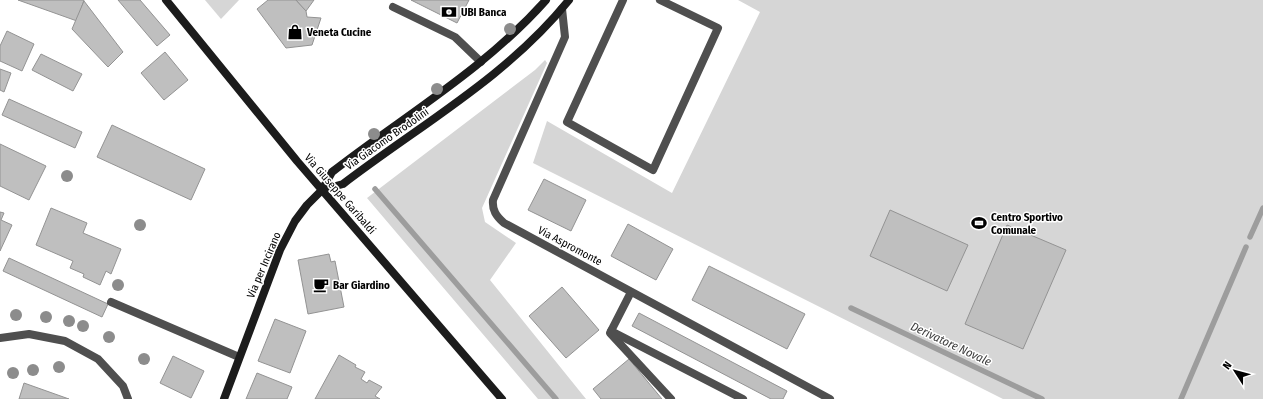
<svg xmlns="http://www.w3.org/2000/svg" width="1263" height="399" font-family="'Fira Sans Condensed',sans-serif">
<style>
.green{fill:#d6d6d6}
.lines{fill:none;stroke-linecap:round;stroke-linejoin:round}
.stream{stroke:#9d9d9d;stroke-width:5.5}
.building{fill:#bfbfbf;stroke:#939393}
.lane{stroke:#4f4f4f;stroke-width:8}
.street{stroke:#4f4f4f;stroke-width:8}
.secondary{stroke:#1c1c1c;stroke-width:8}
.tree{fill:#8c8c8c}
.labels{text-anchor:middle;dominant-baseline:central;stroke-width:3;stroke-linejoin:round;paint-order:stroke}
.poi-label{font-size:11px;font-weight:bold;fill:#000;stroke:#fff;text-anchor:start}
.street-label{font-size:11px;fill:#000;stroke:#fff}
.water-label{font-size:12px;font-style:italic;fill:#3e3e3e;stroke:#fff}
</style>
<rect width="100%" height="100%" fill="#fff"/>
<g class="green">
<polygon points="205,0 239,0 221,19"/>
<polygon points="738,0 1263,0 1263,399 1003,399 533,163 547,121 672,193 760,12"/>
<polygon points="545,60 547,63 482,208 485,222 516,243 490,280 586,399 538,399 367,198 535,70"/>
</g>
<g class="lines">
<g class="stream">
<polyline points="375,189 556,399"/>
<polyline points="1250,237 1263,208"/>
<polyline points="851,308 1042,399"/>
<polyline points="1181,399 1246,247"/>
</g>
</g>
<g class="building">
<polygon points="18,0 84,0 77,21"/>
<polygon points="118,0 140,0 170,35 157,46"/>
<polygon points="268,0 296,0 306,11 307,17 321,18 312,45 286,48 257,9"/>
<polygon points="296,0 314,0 306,11"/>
<polygon points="411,0 469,0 457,23"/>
<polygon points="84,1 123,52 108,67 72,29"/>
<polygon points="7,31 34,44 22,71 0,61 0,46"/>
<polygon points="165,52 188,80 164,100 141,73"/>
<polygon points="41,54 82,74 73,91 32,70"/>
<polygon points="0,69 11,73 4,92 0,90"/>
<polygon points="9,99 82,132 75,148 2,115"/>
<polygon points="112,125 205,169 191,200 97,157"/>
<polygon points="0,144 46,166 29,200 0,186"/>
<polygon points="544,179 586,200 571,231 528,210"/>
<polygon points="51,208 87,223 83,233 121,249 111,274 106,271 100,285 83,277 84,274 70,268 73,261 36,245"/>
<polygon points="890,210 968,245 947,291 870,256"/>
<polygon points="0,212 4,213 1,220 12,225 0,251"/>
<polygon points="628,224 673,249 656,280 611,256"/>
<polygon points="1007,225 1066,250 1023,349 965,324"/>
<polygon points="329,254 331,262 335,261 344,307 308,314 298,260"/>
<polygon points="9,258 108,304 102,317 3,271"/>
<polygon points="709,266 805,314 787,349 692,300"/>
<polygon points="562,287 599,330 566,358 529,316"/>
<polygon points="639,313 787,391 783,399 771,399 632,326"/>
<polygon points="275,319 306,331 290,373 258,361"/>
<polygon points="339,355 356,365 355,367 365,372 361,379 367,383 369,380 382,387 375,396 380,399 315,399"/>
<polygon points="173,356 204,371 191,398 160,383"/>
<polygon points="629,359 662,399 601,399 593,389"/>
<polygon points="257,373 292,387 287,399 246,399"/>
<polygon points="24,383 69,399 19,399"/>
</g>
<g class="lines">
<g class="lane">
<polyline points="623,0 567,122 653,170 718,28 660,0"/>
<polyline points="393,7 455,37 481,62"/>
<polyline points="631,292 610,333 671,399"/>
<polyline points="111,302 239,357"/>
<polyline points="611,331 743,399"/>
<polyline points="0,338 29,334 65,341 98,359 123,386 128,399"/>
</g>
<path class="street" d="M562 9 565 37 493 200C492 210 496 216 504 223L830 399"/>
<g class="secondary">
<polyline points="166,0 297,161 502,399"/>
<path d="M322 190 343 184C420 125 507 77 569 0"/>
<path d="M224 399 280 250 295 221 307 205 322 190 332 172C404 116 485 69 546 0"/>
</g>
</g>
<g class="tree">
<circle cx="510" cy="29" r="6"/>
<circle cx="437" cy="89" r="6"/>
<circle cx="374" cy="134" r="6"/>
<circle cx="67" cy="176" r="6"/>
<circle cx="140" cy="225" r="6"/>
<circle cx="118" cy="285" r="6"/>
<circle cx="16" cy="315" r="6"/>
<circle cx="46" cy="317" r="6"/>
<circle cx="69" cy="321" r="6"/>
<circle cx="83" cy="326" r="6"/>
<circle cx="109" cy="337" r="6"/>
<circle cx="144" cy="359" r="6"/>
<circle cx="59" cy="367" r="6"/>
<circle cx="33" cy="370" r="6"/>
<circle cx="13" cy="373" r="6"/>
</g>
<defs>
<g id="bank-bare" transform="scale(1.2)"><path d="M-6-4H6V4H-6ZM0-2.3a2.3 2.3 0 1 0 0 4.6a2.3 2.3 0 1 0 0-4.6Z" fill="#000" stroke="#fff" stroke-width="2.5" paint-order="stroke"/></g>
<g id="shop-bare" transform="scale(1.2)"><path d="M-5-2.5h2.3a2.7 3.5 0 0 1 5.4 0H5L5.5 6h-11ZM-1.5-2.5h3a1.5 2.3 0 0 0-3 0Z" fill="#000" stroke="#fff" stroke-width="2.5" paint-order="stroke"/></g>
<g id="stadium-bare" transform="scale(1.2)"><path d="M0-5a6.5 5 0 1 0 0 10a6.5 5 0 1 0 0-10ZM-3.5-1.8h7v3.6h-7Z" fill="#000" stroke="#fff" stroke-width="2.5" paint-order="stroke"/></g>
<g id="cafe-bare" transform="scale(1.2)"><path d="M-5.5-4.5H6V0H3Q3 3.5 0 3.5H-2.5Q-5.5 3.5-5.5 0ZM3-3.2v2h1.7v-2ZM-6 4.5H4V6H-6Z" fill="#000" stroke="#fff" stroke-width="2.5" paint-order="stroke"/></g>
</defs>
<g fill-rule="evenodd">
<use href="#bank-bare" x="449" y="12"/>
<use href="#shop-bare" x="295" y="32"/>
<use href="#stadium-bare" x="979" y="223"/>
<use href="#cafe-bare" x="321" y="285"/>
</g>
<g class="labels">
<g class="poi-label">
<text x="461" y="12">UBI Banca</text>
<text x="307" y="32">Veneta Cucine</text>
<text x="991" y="217">Centro Sportivo<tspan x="991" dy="13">Comunale</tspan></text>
<text x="333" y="285">Bar Giardino</text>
</g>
<g class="street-label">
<text transform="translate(387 139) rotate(-35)">Via Giacomo Brodolini</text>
<text transform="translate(340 194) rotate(49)">Via Giuseppe Garibaldi</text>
<text transform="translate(570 246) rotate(28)">Via Aspromonte</text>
<text transform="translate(264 265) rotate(-67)">Via per Incirano</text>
</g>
<g class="water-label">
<text transform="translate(951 344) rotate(25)">Derivatore Novale</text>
</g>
</g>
<g transform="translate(1235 371) rotate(306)" stroke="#ffffff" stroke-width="3" paint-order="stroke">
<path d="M0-3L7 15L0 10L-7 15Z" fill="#000000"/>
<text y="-6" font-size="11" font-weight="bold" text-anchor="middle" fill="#000000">N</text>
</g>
</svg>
